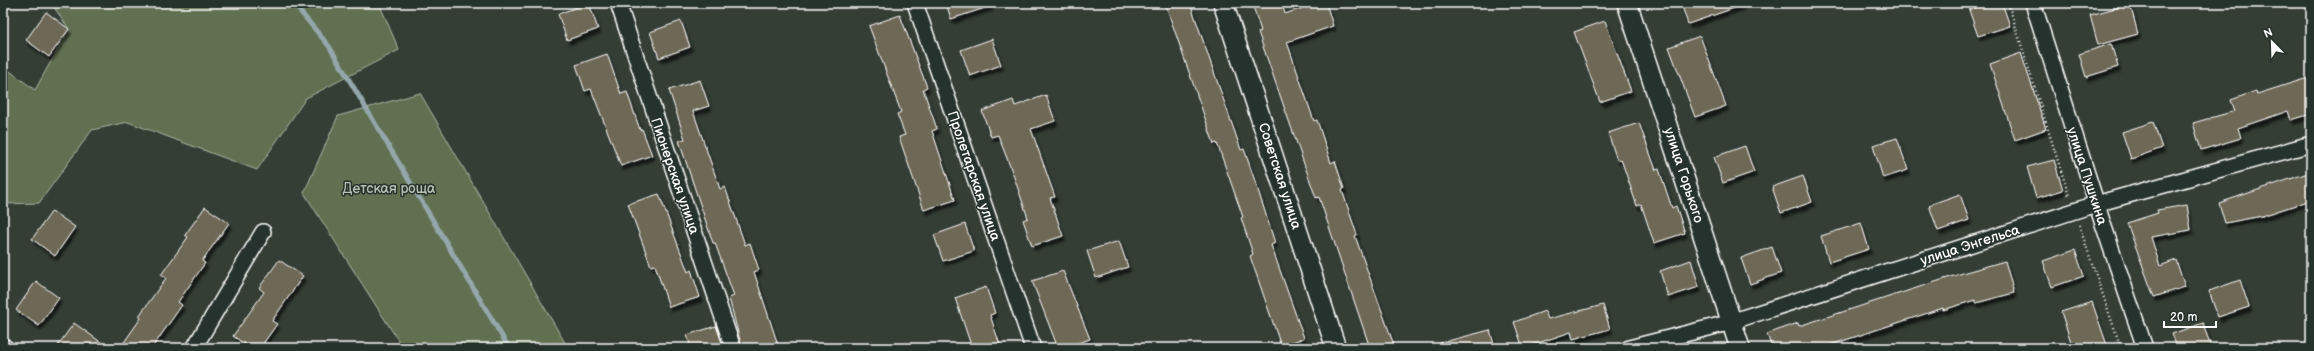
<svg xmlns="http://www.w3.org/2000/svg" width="2314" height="351" font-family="'Balsamiq Sans',sans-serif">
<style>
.green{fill:#607051;stroke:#b0b8a8}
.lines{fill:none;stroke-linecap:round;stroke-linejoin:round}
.stream{stroke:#95a7ac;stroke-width:5}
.building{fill:#6e6856;stroke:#fff;filter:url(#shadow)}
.minor-casing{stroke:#fff;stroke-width:18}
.tertiary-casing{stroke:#fff;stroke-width:22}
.path{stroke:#fff;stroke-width:2.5;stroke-dasharray:1 3;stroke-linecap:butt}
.minor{stroke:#26332d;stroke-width:15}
.tertiary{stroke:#26332d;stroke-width:19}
.labels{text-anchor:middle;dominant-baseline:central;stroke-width:3;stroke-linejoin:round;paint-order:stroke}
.street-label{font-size:14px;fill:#fff;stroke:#26332d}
.park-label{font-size:14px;fill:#b7bfb1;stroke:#26332d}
</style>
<defs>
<filter id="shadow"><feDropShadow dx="2.5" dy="4.5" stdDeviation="1" flood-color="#0009"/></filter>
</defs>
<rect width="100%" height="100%" fill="#343e35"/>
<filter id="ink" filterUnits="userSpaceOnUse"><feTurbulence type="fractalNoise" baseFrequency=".025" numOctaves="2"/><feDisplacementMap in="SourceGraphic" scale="8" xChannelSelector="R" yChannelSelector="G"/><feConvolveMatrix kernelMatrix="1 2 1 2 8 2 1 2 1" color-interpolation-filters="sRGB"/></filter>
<g filter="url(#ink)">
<g class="green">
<polygon points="51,3 379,3 399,50 306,98 257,170 128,122 92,130 39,203 3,204 3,66 35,90 69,29"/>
<polygon points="420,93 568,348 403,348 304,193 338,116"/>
</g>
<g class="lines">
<polyline class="stream" points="293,3 329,46 509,348"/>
</g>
<g class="building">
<polygon points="589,3 598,29 567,40 558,14"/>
<polygon points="946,3 990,3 991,6 951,19"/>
<polygon points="1165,3 1190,3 1241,150 1244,149 1258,190 1275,243 1271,245 1304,338 1281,346 1250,256 1253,254 1241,218 1243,217 1217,143 1214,144"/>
<polygon points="1252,3 1282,3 1285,14 1317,3 1326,3 1333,26 1287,42 1314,121 1317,120 1331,163 1335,161 1344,189 1342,190 1357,235 1355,236 1395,348 1370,348 1319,197 1316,198 1275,81 1258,32 1261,31"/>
<polygon points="1681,3 1742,3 1743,5 1688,24"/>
<polygon points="1989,3 2002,3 2010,26 1978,36 1969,10"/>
<polygon points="2130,4 2138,34 2098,45 2090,15"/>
<polygon points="46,12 69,29 49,57 26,40"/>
<polygon points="900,15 927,87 923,89 937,129 932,131 955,200 924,210 899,137 905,135 897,114 901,112 869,26"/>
<polygon points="681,21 690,47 659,58 650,32"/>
<polygon points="1605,21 1631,91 1600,102 1574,32"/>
<polygon points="1700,36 1726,106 1695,117 1669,47"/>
<polygon points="992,39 1001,65 970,76 961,50"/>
<polygon points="2111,44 2118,67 2086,77 2079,54"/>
<polygon points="2021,53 2046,129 2015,140 1990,64"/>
<polygon points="607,54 621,94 627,92 640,130 642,129 652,155 621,166 591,89 585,91 576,65"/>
<polygon points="2311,77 2311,114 2291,120 2288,111 2238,128 2241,138 2201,150 2193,123 2235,111 2231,100 2256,91 2257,94"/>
<polygon points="700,80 709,106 693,111 720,189 725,187 745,245 750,243 759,270 754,272 779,348 742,348 729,298 734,296 715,243 713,243 679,141 685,139 669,90"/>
<polygon points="1046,95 1055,121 1031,129 1055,197 1050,198 1063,236 1032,246 1023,220 1028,218 1013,174 998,135 991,137 982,111 1013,100 1015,106"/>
<polygon points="2153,122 2162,148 2131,159 2122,132"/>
<polygon points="1639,123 1656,170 1659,169 1672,208 1676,206 1685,233 1654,243 1641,204 1637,206 1621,159 1617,160 1608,133"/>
<polygon points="1897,138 1908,170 1883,178 1873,145"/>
<polygon points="1745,146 1754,172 1723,183 1714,157"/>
<polygon points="2054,160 2063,190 2036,198 2027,167"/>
<polygon points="2311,172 2311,200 2262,216 2225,223 2219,203"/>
<polygon points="1803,176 1812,202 1781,213 1772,187"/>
<polygon points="659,194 688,272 691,270 700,297 669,307 655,265 651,266 628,204"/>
<polygon points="1960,194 1969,220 1938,231 1929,205"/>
<polygon points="2187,205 2191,230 2151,237 2160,266 2176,260 2185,287 2154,297 2127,223 2158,213 2157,210"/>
<polygon points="205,207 229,223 202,261 205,263 178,302 182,305 152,348 120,348 141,318 139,316 166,278 161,275 188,237 185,235"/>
<polygon points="52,211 75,227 55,256 32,239"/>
<polygon points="1861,223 1869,249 1829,262 1821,236"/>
<polygon points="965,224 974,251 943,261 934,235"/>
<polygon points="1119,241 1128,267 1096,278 1087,251"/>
<polygon points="1772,247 1781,273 1750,284 1741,258"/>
<polygon points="2075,250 2084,276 2052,287 2043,261"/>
<polygon points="279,260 303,276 272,321 277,324 260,348 250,348 233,336 264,292 259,288"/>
<polygon points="1691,260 1699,287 1668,297 1660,271"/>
<polygon points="2005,261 2014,293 1976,303 1975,300 1943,310 1943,308 1821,348 1772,348 1767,334 1798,323 1799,326 1966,272"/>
<polygon points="1063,271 1090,339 1064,348 1058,348 1032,281"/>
<polygon points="2240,280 2249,307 2218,317 2209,291"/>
<polygon points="36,281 59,298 39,326 16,310"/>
<polygon points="986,287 995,313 990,315 1001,348 972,348 955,298"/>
<polygon points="2092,302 2108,348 2073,348 2061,312"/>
<polygon points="1603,305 1610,329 1573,339 1571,332 1523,348 1514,322 1545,311 1548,319"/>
<polygon points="74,323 109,348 56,348"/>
<polygon points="2203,323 2211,348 2177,348 2172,334"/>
<polygon points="716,326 724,348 691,348 687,335"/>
<polygon points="1490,330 1495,348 1440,348 1440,343"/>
</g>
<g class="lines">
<g class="minor-casing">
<g id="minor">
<polyline points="618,3 733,348"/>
<polyline points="915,3 1033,348"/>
<polyline points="2033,3 2102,221 2145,348"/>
<polyline points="3,346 6,348"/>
<polyline points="194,348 263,232"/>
<polyline points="1629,348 1724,324 2096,204 2311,144"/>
</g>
</g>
<g class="tertiary-casing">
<g id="tertiary">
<polyline points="1223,3 1336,348"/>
<polyline points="1627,3 1740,348"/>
</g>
</g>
<g class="path">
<polyline points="2008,3 2069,196"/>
<polyline points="2079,225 2121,348"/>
</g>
<use href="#minor" class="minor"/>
<use href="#tertiary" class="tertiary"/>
</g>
</g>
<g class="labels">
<g class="street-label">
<text transform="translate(1684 175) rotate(72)">улица Горького</text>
<text transform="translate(675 176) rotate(71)">Пионерская улица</text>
<text transform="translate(974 176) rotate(71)">Пролетарская улица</text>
<text transform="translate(1280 176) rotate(72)">Советская улица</text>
<text transform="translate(2087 176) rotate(72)">улица Пушкина</text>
<text transform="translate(1970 245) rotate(-18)">улица Энгельса</text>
</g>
<g class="park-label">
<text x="389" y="188">Детская роща</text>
</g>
</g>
<rect width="2314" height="351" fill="none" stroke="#26332d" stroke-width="16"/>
<rect x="8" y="8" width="2298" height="335" fill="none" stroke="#fff" stroke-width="1.5" filter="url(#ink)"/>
<g transform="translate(2272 42) rotate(337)" stroke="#26332d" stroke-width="3" paint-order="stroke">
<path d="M0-3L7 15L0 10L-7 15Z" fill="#ffffff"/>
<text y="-6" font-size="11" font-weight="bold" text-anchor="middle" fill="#ffffff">N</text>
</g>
<path d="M2164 321v6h52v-6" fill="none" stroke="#ffffff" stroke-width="2"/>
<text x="2170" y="321" font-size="12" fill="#ffffff" stroke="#26332d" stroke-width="3" paint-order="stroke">20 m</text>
</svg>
